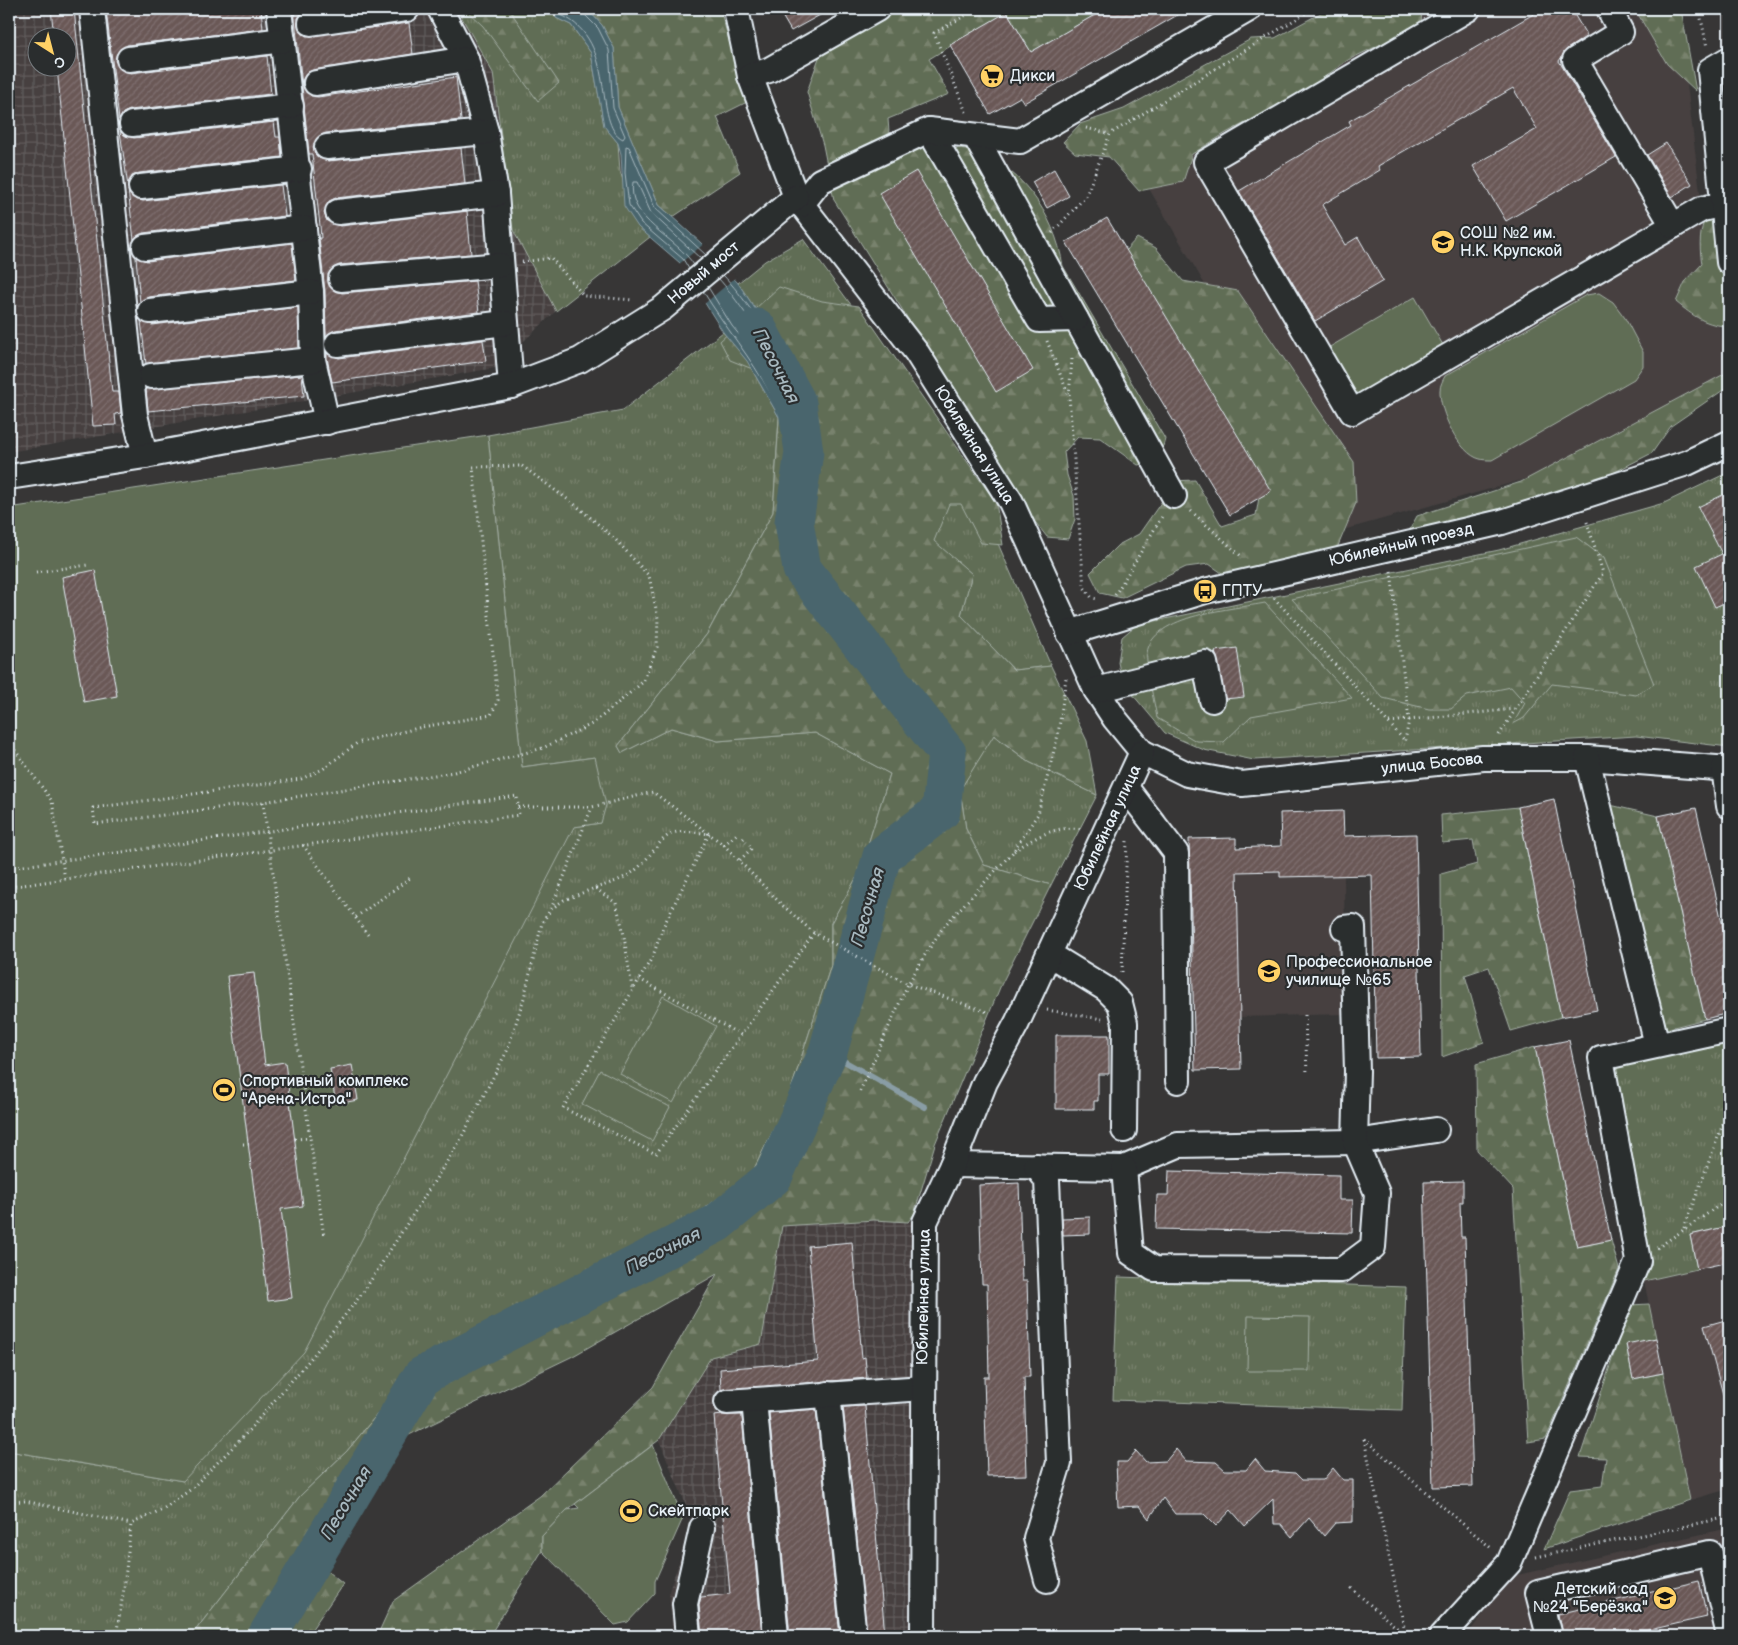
<svg xmlns="http://www.w3.org/2000/svg" width="1738" height="1645" font-family="'Balsamiq Sans',sans-serif">
<style>
.built{fill:#464040}
.industrial{fill:url(#industrial-grid);fill-rule:evenodd}
.grass{fill:url(#grass-tufts);stroke:#a4afa6}
.forest{fill:url(#forest-firs);stroke:#a4afa6}
.pitch{fill:#616d54;stroke:#a4afa6}
.water{fill:#49656d;stroke:#899da5}
.pier{fill:#373636}
.lines{fill:none;stroke-linecap:round;stroke-linejoin:round}
.shore{stroke:#a8b9c0;stroke-width:1}
.stream{stroke:#899da5;stroke-width:6}
.river{stroke:#49656d;stroke-width:39}
.building{fill:url(#building-hatch);stroke:#e8f1f8}
.minor-casing{stroke:#e8f1f8;stroke-width:28}
.path{stroke:#e8f1f8;stroke-width:3;stroke-dasharray:1 4;stroke-linecap:butt}
.minor{stroke:#2a2d2e;stroke-width:24}
.labels{text-anchor:middle;dominant-baseline:central;stroke-width:4.5;stroke-linejoin:round;paint-order:stroke}
.poi-label{font-size:16px;fill:#e8f1f8;stroke:#2a2d2e;text-anchor:start}
.street-label{font-size:16px;fill:#e8f1f8;stroke:#2a2d2e}
.water-label{font-size:18px;font-style:italic;fill:#a8b9c0;stroke:#2a2d2e}
</style>
<defs>
<pattern id="industrial-grid" width="8" height="8" patternUnits="userSpaceOnUse" patternTransform="scale(1.25)"><rect width="8" height="8" fill="#464040"/><path d="M0 4h8M4 0v8" fill="none" stroke="#615c5c"/></pattern>
<pattern id="grass-tufts" width="24" height="20" patternUnits="userSpaceOnUse" patternTransform="scale(1.25)"><rect width="24" height="20" fill="#616d54"/><path d="M3 7l-1-3M5 7V3M7 7l1-3M15 17l-1-3M17 17v-4M19 17l1-3" fill="none" stroke="#78826d"/></pattern>
<pattern id="forest-firs" width="22" height="20" patternUnits="userSpaceOnUse" patternTransform="scale(1.25)"><rect width="22" height="20" fill="#616d54"/><path d="M5 1l3.5 6h-7zM16 11l3.5 6h-7z" fill="#78826d"/></pattern>
<pattern id="building-hatch" width="6" height="6" patternUnits="userSpaceOnUse" patternTransform="scale(1.25)"><rect width="6" height="6" fill="#6a5857"/><path d="M-1 1l2-2M0 6l6-6M5 7l2-2" fill="none" stroke="#7f7070"/></pattern>
</defs>
<rect width="100%" height="100%" fill="#373636"/>
<filter id="ink" filterUnits="userSpaceOnUse"><feTurbulence type="fractalNoise" baseFrequency=".02" numOctaves="2"/><feDisplacementMap in="SourceGraphic" scale="10" xChannelSelector="R" yChannelSelector="G"/><feConvolveMatrix kernelMatrix="1 2 1 2 8 2 1 2 1" color-interpolation-filters="sRGB"/></filter>
<g filter="url(#ink)">
<g class="built">
<polygon points="1363,9 1659,9 1684,59 1710,275 1728,373 1533,477 1347,529 1126,149"/>
<polygon points="1343,811 1346,1014 1240,1017 1241,1069 1195,1070 1189,839 1236,838 1237,848 1281,846 1280,813"/>
<polygon points="1729,1262 1729,1489 1690,1500 1644,1281"/>
<polygon points="1729,1528 1729,1636 1467,1636 1508,1577"/>
</g>
<g class="industrial">
<path d="M9 9H457L493 73 513 230 556 311 495 368 9 452ZM38 38H68V68H38Z"/>
<polygon points="874,1220 925,1222 923,1636 673,1636 669,1591 693,1522 659,1440 711,1357 761,1344 781,1226"/>
</g>
<g class="grass">
<polygon points="457,9 555,9 556,18 571,25 591,53 604,125 618,143 620,171 638,227 650,237 556,311 513,230 493,73"/>
<polygon points="803,239 895,365 977,495 1051,666 1014,670 961,615 972,574 934,542 766,325 738,283 765,261"/>
<polygon points="723,332 747,361 779,417 773,512 707,634 618,746 622,753 671,728 718,741 815,733 890,774 859,873 831,923 831,965 787,1102 752,1173 667,1236 416,1367 347,1451 300,1496 191,1636 9,1636 9,1451 183,1481 574,827 601,823 595,757 522,767 488,435 623,410"/>
<polygon points="1729,472 1729,747 1636,736 1254,760 1204,750 1165,733 1122,682 1118,662 1122,637 1136,625 1499,550 1664,503"/>
<polygon points="993,735 1029,762 1097,795 1051,885 984,865 966,829 960,790"/>
<polygon points="1729,1030 1729,1226 1690,1235 1697,1269 1644,1281 1601,1058"/>
<polygon points="1118,1277 1406,1287 1402,1410 1113,1400"/>
</g>
<g class="forest">
<polygon points="465,9 509,9 559,83 538,101 483,26"/>
<polygon points="587,9 720,9 747,102 717,117 740,172 673,217 659,205 618,107 614,48 602,25"/>
<path d="M897 9H1105L1031 52 1007 12 929 59 949 94 888 119 889 132C902 139 916 147 931 149 942 151 955 147 966 149 1019 162 1055 214 1063 266L1165 439 1159 461 1138 465 1100 438 1078 437 1064 452 1067 475 1074 496 1075 519 1068 539 1047 537 1032 518 834 200 823 145 807 92 821 52Z"/>
<polygon points="1328,9 1422,9 1421,25 1348,60 1302,93 1226,133 1192,154 1183,182 1139,191 1109,157 1075,153 1063,142 1080,124 1124,109 1251,39 1275,38"/>
<polygon points="1635,9 1681,9 1696,91 1667,64"/>
<path d="M1729 177V326C1707 326 1693 316 1676 302L1685 282 1702 264C1695 223 1709 211 1729 177Z"/>
<polygon points="1137,238 1156,248 1183,281 1238,291 1354,462 1356,503 1338,546 1319,561 1232,580 1209,564 1186,567 1122,598 1100,593 1090,573 1118,545 1139,534 1162,501 1172,481 1195,480 1222,526 1256,515 1261,486 1124,252"/>
<polygon points="779,287 822,301 859,306 996,503 1003,545 981,543 961,504 949,504 934,541 972,574 961,615 1014,670 1051,666 1087,741 1097,795 1029,762 994,735 960,790 966,829 984,865 1051,885 1001,985 935,1144 914,1214 908,1222 874,1220 782,1226 761,1344 711,1357 659,1440 567,1510 542,1536 542,1551 490,1635 377,1636 393,1601 540,1496 653,1387 717,1274 573,1356 409,1435 302,1551 343,1584 307,1636 191,1636 300,1496 347,1451 416,1367 667,1236 752,1173 787,1102 831,965 831,923 859,873 890,774 815,733 718,741 671,728 622,753 618,746 707,634 773,512 783,360 750,368 730,360 720,341"/>
<polygon points="1728,372 1729,386 1671,426 1652,453 1558,501 1418,539 1409,531 1417,516 1521,482"/>
<polygon points="1576,537 1604,558 1654,684 1636,695 1552,684 1524,718 1513,724 1525,703 1511,687 1467,696 1451,709 1429,709 1383,698 1292,599"/>
<path d="M1265 603 1352 698 1251 716 1224 742 1196 741 1157 718C1155 705 1145 664 1147 653 1152 614 1235 609 1265 603Z"/>
<polygon points="1610,805 1658,816 1705,1019 1662,1030"/>
<polygon points="1518,807 1561,1017 1511,1031 1489,967 1465,975 1484,1042 1442,1057 1441,874 1477,864 1473,840 1442,843 1441,815"/>
<polygon points="1535,1047 1577,1247 1611,1240 1619,1269 1546,1439 1528,1442 1513,1189 1477,1150 1476,1064"/>
<polygon points="1649,1304 1656,1338 1626,1345 1633,1379 1663,1373 1690,1500 1544,1549 1570,1490 1602,1486 1606,1458 1580,1457 1630,1305"/>
</g>
<g class="pitch">
<path d="M1599 293 1613 302 1625 318 1643 352V366L1634 379 1492 460C1488 460 1484 460 1480 459 1459 454 1439 411 1440 390 1440 385 1443 380 1445 376L1586 295Z"/>
<polygon points="1415,297 1443,345 1356,396 1328,348"/>
<polygon points="488,435 522,767 595,757 606,805 601,823 574,827 304,1352 183,1481 9,1451 9,508"/>
<polygon points="663,996 716,1026 673,1103 620,1074"/>
<polygon points="600,1070 670,1107 652,1141 582,1104"/>
<polygon points="1248,1316 1310,1317 1309,1371 1247,1371"/>
<polygon points="653,1445 683,1518 655,1581 655,1593 628,1622 615,1625 542,1551 542,1536 567,1510 579,1508 575,1504"/>
</g>
<polygon class="water" points="555,9 587,9 602,25 614,48 618,107 659,205 701,243 738,283 766,325 783,360 779,417 747,361 723,332 680,263 638,227 624,206 621,154 618,143 604,126 591,53 571,25 556,18"/>
<polygon class="pier" points="705,243 736,277 703,305 678,265"/>
<g class="lines">
<g class="shore">
<path d="M560 9 561 15C619 41 592 125 623 139L625 136 613 108 609 50 598 28 584 14V9"/>
<path d="M694 265C677 237 626 220 633 182H637L651 213 701 259"/>
<polyline points="689,269 683,259 641,223 629,205 625,173 626,146 629,147 655,208 706,255"/>
<path d="M708 287 732 326 756 355 767 374H770C771 371 773 366 772 363 769 344 732 293 719 279"/>
<path d="M703 291C725 327 751 358 771 394L775 395C777 387 780 369 778 360 771 336 741 293 723 275"/>
</g>
<polyline class="stream" points="828,1052 925,1107"/>
<polyline class="river" points="267,1636 422,1376 717,1223 773,1177 828,1052 882,856 941,811 947,753 802,569 794,522 804,452 797,403 757,328"/>
</g>
<g class="building">
<polygon points="51,9 74,9 112,392 119,392 121,413 115,414 116,425 93,426 57,68 68,68 68,38 54,38"/>
<polygon points="106,9 261,9 263,29 127,45 117,53 115,61 123,71 131,73 267,56 271,94 130,110 123,113 119,120"/>
<polygon points="294,9 313,9 303,12 298,18 300,31 306,36 409,23 413,54 313,70 307,73 303,79 303,86 311,96 318,97 456,77 461,120 326,133 319,136 313,148 316,155 328,161 461,148 465,184 336,198 329,201 324,213 327,221 340,226 467,211 471,254 339,265 333,268 328,274 330,286 335,291 342,293 475,281 479,312 335,330 326,336 325,291 319,238 321,238 320,226 312,154 309,154"/>
<polygon points="778,9 831,9 791,31"/>
<polygon points="1105,9 1188,9 1024,103 1020,97 990,114 950,45 1007,12 1031,52"/>
<polygon points="1542,9 1571,9 1587,36 1567,49 1559,61 1616,157 1506,221 1473,166 1537,129 1513,88 1378,166 1380,170 1322,205 1345,245 1358,237 1383,281 1315,321 1239,191 1351,125 1349,121"/>
<polygon points="274,122 276,137 280,137 282,157 139,173 132,176 128,187 120,131 126,136 134,138"/>
<polygon points="1666,143 1692,184 1672,197 1647,155"/>
<polygon points="1054,169 1069,196 1047,208 1032,182"/>
<polygon points="916,171 1033,370 996,392 879,193"/>
<polygon points="281,185 285,216 143,233 134,240 128,190 135,199 143,201"/>
<polygon points="1107,218 1271,491 1230,515 1066,242"/>
<polygon points="292,243 296,280 148,297 140,303 136,257 147,261"/>
<polygon points="298,307 299,348 146,364 141,321 152,325"/>
<polygon points="483,340 486,361 332,382 327,358 327,353 339,358"/>
<polygon points="302,375 304,396 148,411 146,389"/>
<polygon points="1729,492 1729,601 1715,607 1696,566 1722,554 1698,507"/>
<polygon points="95,570 117,696 84,702 62,577"/>
<polygon points="1237,648 1244,697 1225,699 1215,651"/>
<polygon points="1554,799 1597,1010 1561,1017 1518,807"/>
<polygon points="1696,808 1729,953 1729,1013 1705,1019 1658,816"/>
<polygon points="1343,811 1344,836 1416,834 1421,1057 1376,1058 1372,875 1280,877 1280,871 1237,872 1241,1069 1195,1070 1189,839 1236,838 1236,848 1281,846 1280,813"/>
<polygon points="254,973 265,1065 285,1062 303,1206 281,1209 292,1298 268,1301 227,976"/>
<polygon points="1056,1035 1109,1035 1109,1074 1098,1074 1098,1101 1094,1101 1094,1109 1056,1109"/>
<polygon points="1569,1040 1611,1240 1577,1247 1535,1047"/>
<polygon points="352,1065 358,1100 336,1104 330,1069"/>
<polygon points="1169,1171 1339,1175 1339,1200 1353,1200 1352,1233 1156,1229 1157,1195 1168,1195"/>
<polygon points="1463,1181 1463,1202 1460,1202 1461,1237 1465,1237 1473,1486 1433,1487 1424,1182"/>
<polygon points="1019,1183 1022,1281 1027,1281 1030,1377 1024,1377 1027,1475 987,1476 984,1377 989,1377 987,1284 982,1284 979,1185"/>
<polygon points="1090,1217 1090,1234 1063,1235 1062,1218"/>
<polygon points="1729,1226 1729,1262 1697,1269 1690,1235"/>
<polygon points="852,1242 862,1358 865,1357 867,1378 721,1390 720,1369 818,1361 808,1246"/>
<polygon points="1729,1319 1729,1397 1724,1398 1704,1326"/>
<polygon points="1656,1338 1663,1373 1633,1379 1626,1344"/>
<polygon points="865,1406 885,1636 867,1636 843,1407"/>
<polygon points="816,1409 840,1636 790,1636 769,1413"/>
<polygon points="723,1415 742,1415 762,1636 702,1636 699,1605 701,1597 730,1594 714,1416"/>
<polygon points="1176,1449 1186,1461 1216,1462 1225,1470 1246,1470 1255,1459 1265,1471 1295,1473 1302,1480 1323,1480 1333,1468 1343,1480 1353,1480 1353,1522 1335,1523 1324,1536 1309,1518 1292,1537 1281,1524 1274,1524 1273,1499 1245,1526 1231,1510 1216,1526 1204,1514 1175,1514 1163,1498 1149,1519 1139,1506 1118,1507 1116,1462 1127,1462 1136,1451 1146,1462 1166,1461"/>
<polygon points="1699,1581 1707,1617 1640,1632 1641,1636 1562,1636 1558,1614"/>
</g>
<g class="lines">
<g class="minor-casing">
<g id="minor">
<polyline points="92,9 135,415 145,456"/>
<polyline points="279,9 311,292 313,360 327,422"/>
<polyline points="440,9 466,59 486,132 496,194 511,386"/>
<polyline points="736,9 750,76 796,197 917,353 1011,502 1096,690 1115,719 1142,752 1187,774 1242,784 1483,758 1587,758 1729,769"/>
<polyline points="1468,9 1206,162 1352,412 1702,209 1724,204"/>
<polyline points="1609,9 1621,32 1575,60 1673,226"/>
<polyline points="311,23 407,9"/>
<polyline points="129,59 283,40"/>
<polyline points="1729,59 1710,70 1729,262"/>
<polyline points="750,76 769,70 877,9"/>
<polyline points="316,83 466,59"/>
<polyline points="132,124 291,106"/>
<polyline points="929,130 1039,320 1076,319 1174,496"/>
<polyline points="975,136 1076,319"/>
<polyline points="327,147 486,132"/>
<polyline points="141,187 299,169"/>
<polyline points="801,205 820,181 929,130 1020,141 1249,9"/>
<polyline points="338,212 496,194"/>
<polyline points="145,247 304,228"/>
<polyline points="341,279 500,265"/>
<polyline points="150,311 311,292"/>
<polyline points="337,344 505,323"/>
<polyline points="151,376 313,360"/>
<polyline points="9,477 145,456 511,386 580,360 663,308 796,197"/>
<polyline points="1069,633 1205,591 1502,522 1687,463 1729,443"/>
<polyline points="1096,690 1205,663 1212,700"/>
<polyline points="1587,758 1657,1045"/>
<polyline points="1724,768 1729,806"/>
<polyline points="1127,789 1176,853 1178,1081"/>
<polyline points="1049,954 1106,989 1120,1003 1125,1023 1124,1130"/>
<polyline points="952,1165 1124,1168 1178,1145 1355,1142 1436,1130"/>
<polyline points="1036,1166 1047,1180 1059,1463 1036,1538 1047,1580"/>
<polyline points="1124,1168 1131,1253 1154,1269 1342,1270 1373,1247 1377,1193 1355,1142 1357,1071 1353,927 1344,928"/>
<polyline points="828,1394 854,1636"/>
<polyline points="754,1400 776,1636"/>
<polyline points="727,1402 923,1388"/>
<polyline points="688,1636 685,1604 702,1528"/>
<polyline points="923,1636 925,1222 952,1165 985,1082 1017,1023 1142,752"/>
<polyline points="1442,1636 1509,1563 1638,1261 1601,1058 1729,1030"/>
<polyline points="1549,1636 1538,1593 1710,1553 1729,1636"/>
</g>
</g>
<g class="path">
<polyline points="1699,9 1707,47"/>
<polyline points="966,112 934,33 977,9"/>
<polyline points="1086,128 1110,134"/>
<polyline points="1052,233 1086,196 1110,134 1312,9"/>
<polyline points="522,262 551,258 584,296 633,300"/>
<polyline points="1047,341 1068,394"/>
<polyline points="1072,359 1069,396 1084,587 1092,598 1098,599"/>
<polygon points="522,466 578,507 615,539 649,576 658,618 657,647 643,682 594,723 543,748 454,772 263,802 95,824 93,808 301,779 323,769 357,743 422,727 491,715 498,700 473,467"/>
<polyline points="1191,511 1241,556"/>
<polyline points="1391,571 1409,720 1405,741"/>
<polyline points="36,572 88,565"/>
<polyline points="1115,595 1163,515"/>
<polyline points="1274,598 1405,741"/>
<polyline points="1389,722 1515,709"/>
<polyline points="1499,735 1603,573 1586,519"/>
<polyline points="9,742 52,801 65,879"/>
<polyline points="263,802 324,1237"/>
<polyline points="518,807 592,807 653,792 724,845 781,904 814,933 908,984 987,1012"/>
<polyline points="709,834 663,927 653,956 563,1108 656,1154 814,933"/>
<polyline points="303,845 368,935"/>
<polyline points="724,845 739,832"/>
<path d="M1014 851C1035 837 1056 825 1082 829"/>
<polyline points="740,860 752,848 743,839 745,837"/>
<polyline points="9,868 517,796 519,815 9,887"/>
<path d="M595 888C612 883 629 878 642 864 669 834 664 827 709 834"/>
<polyline points="551,909 564,900 595,888 616,903 623,930 632,988"/>
<polyline points="356,917 410,878"/>
<polyline points="1122,972 1127,841"/>
<polyline points="639,979 743,1036"/>
<polyline points="1047,1010 1102,1019"/>
<polyline points="1305,1015 1307,1075"/>
<polyline points="860,1091 908,984 925,955 944,926 1012,853 1038,814 1058,735 1066,678"/>
<polyline points="295,1139 310,1138"/>
<polyline points="243,1144 249,1144"/>
<polyline points="1684,1228 1729,1108"/>
<polyline points="1657,1248 1729,1199"/>
<polyline points="1364,1439 1491,1548"/>
<polyline points="1364,1439 1406,1636"/>
<polyline points="9,1502 25,1501 131,1524"/>
<polyline points="1536,1557 1729,1517"/>
<polyline points="1351,1588 1405,1635"/>
<polyline points="9,1632 20,1636"/>
<polyline points="116,1636 124,1588 131,1524 163,1509 190,1490 243,1437 312,1357 364,1291 458,1144 507,1051 524,998 542,923 551,909 592,807"/>
</g>
<use href="#minor" class="minor"/>
</g>
</g>
<defs>
<g id="supermarket-disc" transform="scale(1.25)"><circle r="9.5" fill="#ffd166" stroke="#2a2d2e"/><path d="M-6-5.5h2.5l.6 2H6L4.5 2H-2.5L-4.4-4H-6ZM-1.5 3.2a1.3 1.3 0 1 0 .1 0ZM3 3.2a1.3 1.3 0 1 0 .1 0Z" fill="#111"/></g>
<g id="school-disc" transform="scale(1.25)"><circle r="9.5" fill="#ffd166" stroke="#2a2d2e"/><path d="M0-5L7-2L0 1L-7-2ZM-4 1L0 2.5L4 1V4Q0 6-4 4Z" fill="#111"/></g>
<g id="bus-disc" transform="scale(1.25)"><circle r="9.5" fill="#ffd166" stroke="#2a2d2e"/><path d="M-5-6H5V4H4V6H2V4H-2V6H-4V4H-5ZM-3.5-4V0h7V-4ZM-3.5 1.2v1.5H-2V1.2ZM2 1.2v1.5H3.5V1.2Z" fill="#111"/></g>
<g id="university-disc" transform="scale(1.25)"><circle r="9.5" fill="#ffd166" stroke="#2a2d2e"/><path d="M0-5L7-2L0 1L-7-2ZM-4 1L0 2.5L4 1V4Q0 6-4 4Z" fill="#111"/></g>
<g id="stadium-disc" transform="scale(1.25)"><circle r="9.5" fill="#ffd166" stroke="#2a2d2e"/><path d="M0-5a6.5 5 0 1 0 0 10a6.5 5 0 1 0 0-10ZM-3.5-1.8h7v3.6h-7Z" fill="#111"/></g>
</defs>
<g fill-rule="evenodd">
<use href="#supermarket-disc" x="992" y="76"/>
<use href="#school-disc" x="1443" y="242"/>
<use href="#bus-disc" x="1205" y="591"/>
<use href="#university-disc" x="1269" y="971"/>
<use href="#stadium-disc" x="224" y="1090"/>
<use href="#stadium-disc" x="631" y="1511"/>
<use href="#school-disc" x="1665" y="1598"/>
</g>
<g class="labels">
<g class="poi-label">
<text x="1010" y="76">Дикси</text>
<text x="1460" y="233">СОШ №2 им.<tspan x="1460" dy="18">Н.К. Крупской</tspan></text>
<text x="1222" y="591">ГПТУ</text>
<text x="1286" y="962">Профессиональное<tspan x="1286" dy="18">училище №65</tspan></text>
<text x="242" y="1081">Спортивный комплекс<tspan x="242" dy="18">"Арена-Истра"</tspan></text>
<text x="648" y="1511">Скейтпарк</text>
<text x="1648" y="1589" text-anchor="end">Детский сад<tspan x="1648" dy="18">№24 "Берёзка"</tspan></text>
</g>
<g class="street-label">
<text transform="translate(704 273) rotate(-40)">Новый мост</text>
<text transform="translate(974 445) rotate(58)">Юбилейная улица</text>
<text transform="translate(1401 545) rotate(-13)">Юбилейный проезд</text>
<text transform="translate(1432 764) rotate(-6)">улица Босова</text>
<text transform="translate(1108 828) rotate(-65)">Юбилейная улица</text>
<text transform="translate(924 1297) rotate(-89)">Юбилейная улица</text>
</g>
<g class="water-label">
<text transform="translate(776 366) rotate(63)">Песочная</text>
<text transform="translate(868 907) rotate(-74)">Песочная</text>
<text transform="translate(663 1251) rotate(-27)">Песочная</text>
<text transform="translate(346 1503) rotate(-59)">Песочная</text>
</g>
</g>
<rect width="1738" height="1645" fill="none" stroke="#2a2d2e" stroke-width="30"/>
<rect x="15" y="15" width="1708" height="1615" fill="none" stroke="#e8f1f8" stroke-width="2" filter="url(#ink)"/>
<g transform="translate(52 52) rotate(144)"><circle r="24" fill="#2a2d2e" stroke="#767b7f"/>
<path d="M0-4L9 19L0 12L-9 19Z" fill="#ffd166"/>
<text y="-8" font-size="14" font-weight="bold" text-anchor="middle" fill="#e8f1f8">С</text>
</g>
</svg>
